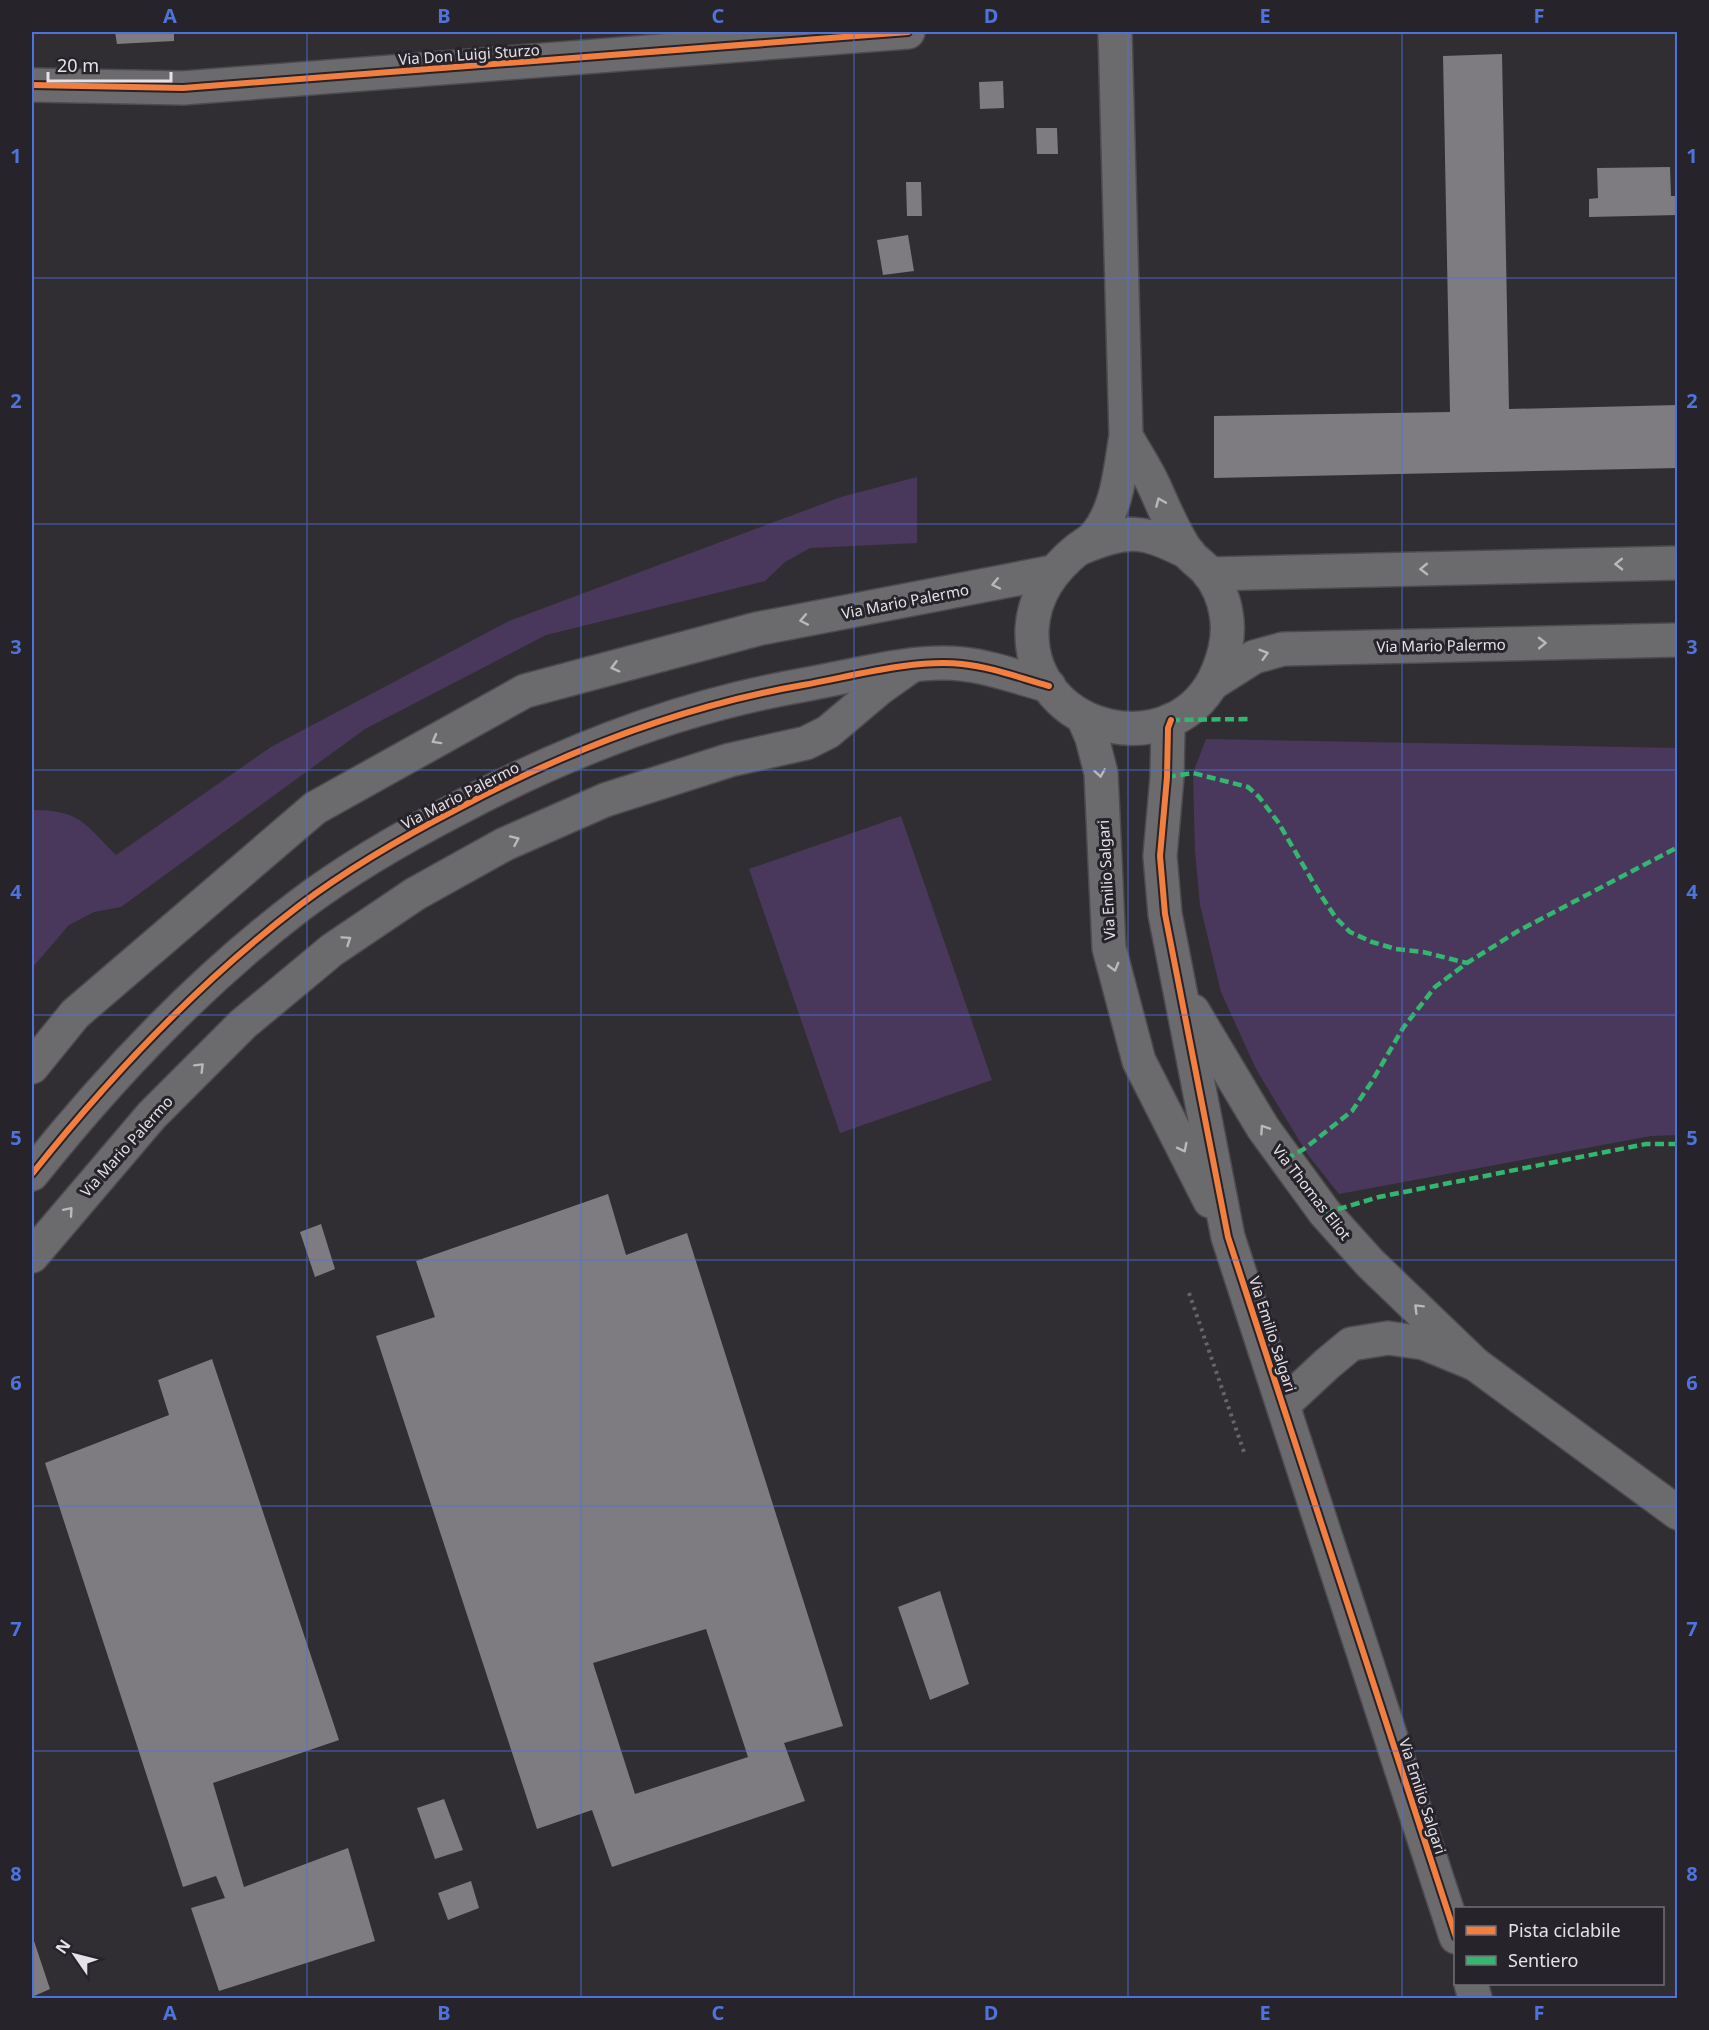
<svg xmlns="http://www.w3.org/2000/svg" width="1709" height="2030" font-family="'Noto Sans',sans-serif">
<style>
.green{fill:#49385c}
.building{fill:#7e7c80;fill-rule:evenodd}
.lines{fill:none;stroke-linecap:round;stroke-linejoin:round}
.minor-casing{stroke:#4d4b50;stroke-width:36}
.tertiary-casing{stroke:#4d4b50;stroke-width:36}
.path{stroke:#656467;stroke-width:4;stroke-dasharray:3 4.5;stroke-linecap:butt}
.minor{stroke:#6b6a6c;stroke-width:33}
.tertiary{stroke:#6b6a6c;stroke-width:33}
.quiet{stroke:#33b770;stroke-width:4.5;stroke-dasharray:9 4.5;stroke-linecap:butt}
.cycleway-casing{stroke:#26232a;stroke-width:10}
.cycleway{stroke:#f27e40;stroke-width:6}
.oneway{stroke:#bab8bc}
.grid{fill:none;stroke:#4f73dc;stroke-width:1.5;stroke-opacity:0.55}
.labels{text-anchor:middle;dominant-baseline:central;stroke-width:6;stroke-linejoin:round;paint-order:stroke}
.street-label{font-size:15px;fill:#e4e2e7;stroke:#26232a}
.neatline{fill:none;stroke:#4f73dc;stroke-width:2}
.grid-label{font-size:20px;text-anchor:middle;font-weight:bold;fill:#4f73dc}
</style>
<rect width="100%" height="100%" fill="#302e33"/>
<g class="green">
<path d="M917 477V543L810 548 785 562 765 581 546 635 365 729 121 907 94 912 69 925 32 968V810C80 810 84 823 116 855L271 747 509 621 841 497Z"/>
<polygon points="1206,739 1677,748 1677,1135 1651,1136 1339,1194 1308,1155 1256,1069 1221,992 1200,905 1195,852 1193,773"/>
<polygon points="901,816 992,1080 840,1133 749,869"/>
</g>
<g class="building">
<polygon points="115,32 174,32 174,41 117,44"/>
<polygon points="1502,54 1509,409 1678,405 1678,468 1214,478 1214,416 1450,412 1443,56"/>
<polygon points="1003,81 1004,108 980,109 979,82"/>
<polygon points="1036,128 1057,128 1058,154 1037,154"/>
<polygon points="1670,167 1671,196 1678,196 1678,215 1589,217 1589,199 1598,198 1597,168"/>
<polygon points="906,182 921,182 922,216 907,216"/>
<polygon points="908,235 914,271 883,275 877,240"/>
<path d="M608 1194 626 1255 687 1233 843 1726 784 1743 805 1801 612 1867 592 1810 537 1829 376 1336 435 1317 416 1261ZM706 1629 748 1757 635 1794 593 1663Z"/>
<polygon points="321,1224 335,1269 315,1277 300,1232"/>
<polygon points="212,1359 339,1740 213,1783 244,1887 348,1848 375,1941 219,1991 191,1908 225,1898 216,1876 183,1887 45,1463 169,1415 158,1380"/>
<polygon points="940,1591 969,1684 930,1700 898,1607"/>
<polygon points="444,1799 463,1850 435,1859 417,1808"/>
<polygon points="471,1881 479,1908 448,1920 438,1893"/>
<polygon points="32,1935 50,1989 32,1997"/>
</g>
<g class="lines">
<g class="minor-casing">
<g id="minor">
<polyline points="1083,717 1092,738 1101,773 1109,948 1139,1061 1210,1201"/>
<polyline points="1171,720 1168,728 1167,777 1160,856 1165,914 1228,1237 1456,1937"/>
<polyline points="1193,1011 1263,1128 1325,1213 1370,1263 1475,1364"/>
<polyline points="32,1256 152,1115 243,1024 332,950 415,894 505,844 605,800 730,760 806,743 828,732 880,688 911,666"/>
<polyline points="1283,1405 1327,1364 1351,1344 1388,1338 1424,1343 1475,1364 1678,1513"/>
<polyline points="1471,1984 1475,1998"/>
</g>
</g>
<g class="tertiary-casing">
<g id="tertiary">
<path d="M1115 32 1126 436C1120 470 1118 508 1096 535 1091 541 1083 545 1078 549 1052 570 1034 595 1032 629 1028 734 1178 768 1218 671 1226 652 1230 634 1226 613 1224 599 1217 583 1208 572 1202 565 1194 560 1188 553 1174 533 1165 510 1155 488 1147 470 1136 454 1126 436"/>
<polyline points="32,85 183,88 908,32"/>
<path d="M1081 548C1129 528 1143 530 1189 553"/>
<polyline points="1209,574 1678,563"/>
<polyline points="1213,683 1254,657 1283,649 1678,640"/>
<polyline points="32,1067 75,1014 315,808 525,691 757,629 1053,572"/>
<path d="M32 1174C111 1075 199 982 300 905 349 868 403 837 457 809 566 751 682 706 803 685 853 676 913 659 962 664 992 667 1020 678 1049 686"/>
</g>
</g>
<polyline class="path" points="1189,1293 1245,1455"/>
<use href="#minor" class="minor"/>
<use href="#tertiary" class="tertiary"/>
<g class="quiet">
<polyline points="1171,720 1250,719"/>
<polyline points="1167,777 1193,773 1248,787 1259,797 1278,822 1320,894 1336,918 1350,932 1372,942 1396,949 1423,952 1467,963"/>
<polyline points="1286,1159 1304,1149 1352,1111 1371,1083 1403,1028 1435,987 1467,963 1518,931 1678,847"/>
<polyline points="1325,1213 1379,1197 1646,1144 1678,1144"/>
</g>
<g class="cycleway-casing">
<g id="cycleway">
<polyline points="32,85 183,88 908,32"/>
<polyline points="1171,720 1168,728 1167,777 1160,856 1165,914 1228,1237 1456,1937"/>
<path d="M32 1174C111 1075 199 982 300 905 349 868 403 837 457 809 566 751 682 706 803 685 853 676 913 659 962 664 992 667 1020 678 1049 686"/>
</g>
</g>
<use href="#cycleway" class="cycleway"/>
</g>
<defs><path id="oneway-chevron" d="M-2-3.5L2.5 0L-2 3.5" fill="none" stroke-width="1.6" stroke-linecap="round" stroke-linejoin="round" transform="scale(1.5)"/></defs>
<g class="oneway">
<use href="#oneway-chevron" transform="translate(1160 502) rotate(-113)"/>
<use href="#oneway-chevron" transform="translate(1619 564) rotate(179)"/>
<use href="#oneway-chevron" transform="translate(1424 569) rotate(179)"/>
<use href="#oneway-chevron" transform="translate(996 584) rotate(168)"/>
<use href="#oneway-chevron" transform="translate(804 620) rotate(169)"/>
<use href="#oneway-chevron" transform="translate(1542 643) rotate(-1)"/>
<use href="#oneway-chevron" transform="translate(1264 654) rotate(-16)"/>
<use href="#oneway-chevron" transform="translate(615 667) rotate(165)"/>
<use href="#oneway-chevron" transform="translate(436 740) rotate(151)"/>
<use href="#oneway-chevron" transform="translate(1100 773) rotate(81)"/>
<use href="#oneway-chevron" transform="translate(515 840) rotate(-24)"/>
<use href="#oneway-chevron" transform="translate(347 940) rotate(-34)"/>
<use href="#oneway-chevron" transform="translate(1114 967) rotate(75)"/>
<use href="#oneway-chevron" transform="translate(200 1067) rotate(-45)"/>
<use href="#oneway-chevron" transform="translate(1264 1129) rotate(-124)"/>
<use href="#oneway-chevron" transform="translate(1183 1148) rotate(63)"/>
<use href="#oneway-chevron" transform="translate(69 1211) rotate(-49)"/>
<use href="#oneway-chevron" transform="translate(1418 1308) rotate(-135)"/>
</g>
<path class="grid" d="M307 32V1998M581 32V1998M854 32V1998M1128 32V1998M1402 32V1998M32 278H1678M32 524H1678M32 770H1678M32 1015H1678M32 1260H1678M32 1506H1678M32 1751H1678"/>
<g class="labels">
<g class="street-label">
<text transform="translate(469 54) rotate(-4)">Via Don Luigi Sturzo</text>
<text transform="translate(905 601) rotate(-11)">Via Mario Palermo</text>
<text transform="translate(1441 645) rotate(-1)">Via Mario Palermo</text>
<text transform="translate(460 795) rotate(-27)">Via Mario Palermo</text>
<text transform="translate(1106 880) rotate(-93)">Via Emilio Salgari</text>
<text transform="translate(126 1146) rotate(-48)">Via Mario Palermo</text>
<text transform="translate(1312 1192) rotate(52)">Via Thomas Eliot</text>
<text transform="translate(1273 1334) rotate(72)">Via Emilio Salgari</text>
<text transform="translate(1423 1796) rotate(72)">Via Emilio Salgari</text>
</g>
</g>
<rect width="1709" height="2030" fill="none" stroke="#26232a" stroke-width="66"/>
<rect x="1454" y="1907" width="210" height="78" fill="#26232a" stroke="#726f76" stroke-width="1.5"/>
<rect x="1466" y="1926" width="30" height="9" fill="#f27e40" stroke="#726f76" stroke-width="1.5"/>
<text x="1508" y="1937" font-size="18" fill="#e4e2e7">Pista ciclabile</text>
<rect x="1466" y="1956" width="30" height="9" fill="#33b770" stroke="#726f76" stroke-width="1.5"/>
<text x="1508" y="1967" font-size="18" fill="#e4e2e7">Sentiero</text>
<g transform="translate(75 1955) rotate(305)" stroke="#26232a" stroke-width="4.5" paint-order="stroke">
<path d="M0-4.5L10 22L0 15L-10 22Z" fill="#e4e2e7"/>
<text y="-9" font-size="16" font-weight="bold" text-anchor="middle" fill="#e4e2e7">N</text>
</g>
<path d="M48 72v9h123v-9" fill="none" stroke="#e4e2e7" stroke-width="3"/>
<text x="57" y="72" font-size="18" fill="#e4e2e7" stroke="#26232a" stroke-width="4.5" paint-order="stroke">20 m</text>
<rect x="33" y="33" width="1643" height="1964" class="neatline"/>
<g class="grid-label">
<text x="170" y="23">A</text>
<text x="444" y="23">B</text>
<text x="718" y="23">C</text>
<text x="991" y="23">D</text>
<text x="1265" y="23">E</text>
<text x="1539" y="23">F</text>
<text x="16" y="163">1</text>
<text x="1692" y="163">1</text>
<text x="16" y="408">2</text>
<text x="1692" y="408">2</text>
<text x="16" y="654">3</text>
<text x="1692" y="654">3</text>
<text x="16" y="899">4</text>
<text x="1692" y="899">4</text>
<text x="16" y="1145">5</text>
<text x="1692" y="1145">5</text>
<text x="16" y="1390">6</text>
<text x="1692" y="1390">6</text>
<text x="16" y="1636">7</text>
<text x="1692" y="1636">7</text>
<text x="16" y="1881">8</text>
<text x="1692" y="1881">8</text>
<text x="170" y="2020">A</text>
<text x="444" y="2020">B</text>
<text x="718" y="2020">C</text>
<text x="991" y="2020">D</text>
<text x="1265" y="2020">E</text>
<text x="1539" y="2020">F</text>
</g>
</svg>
